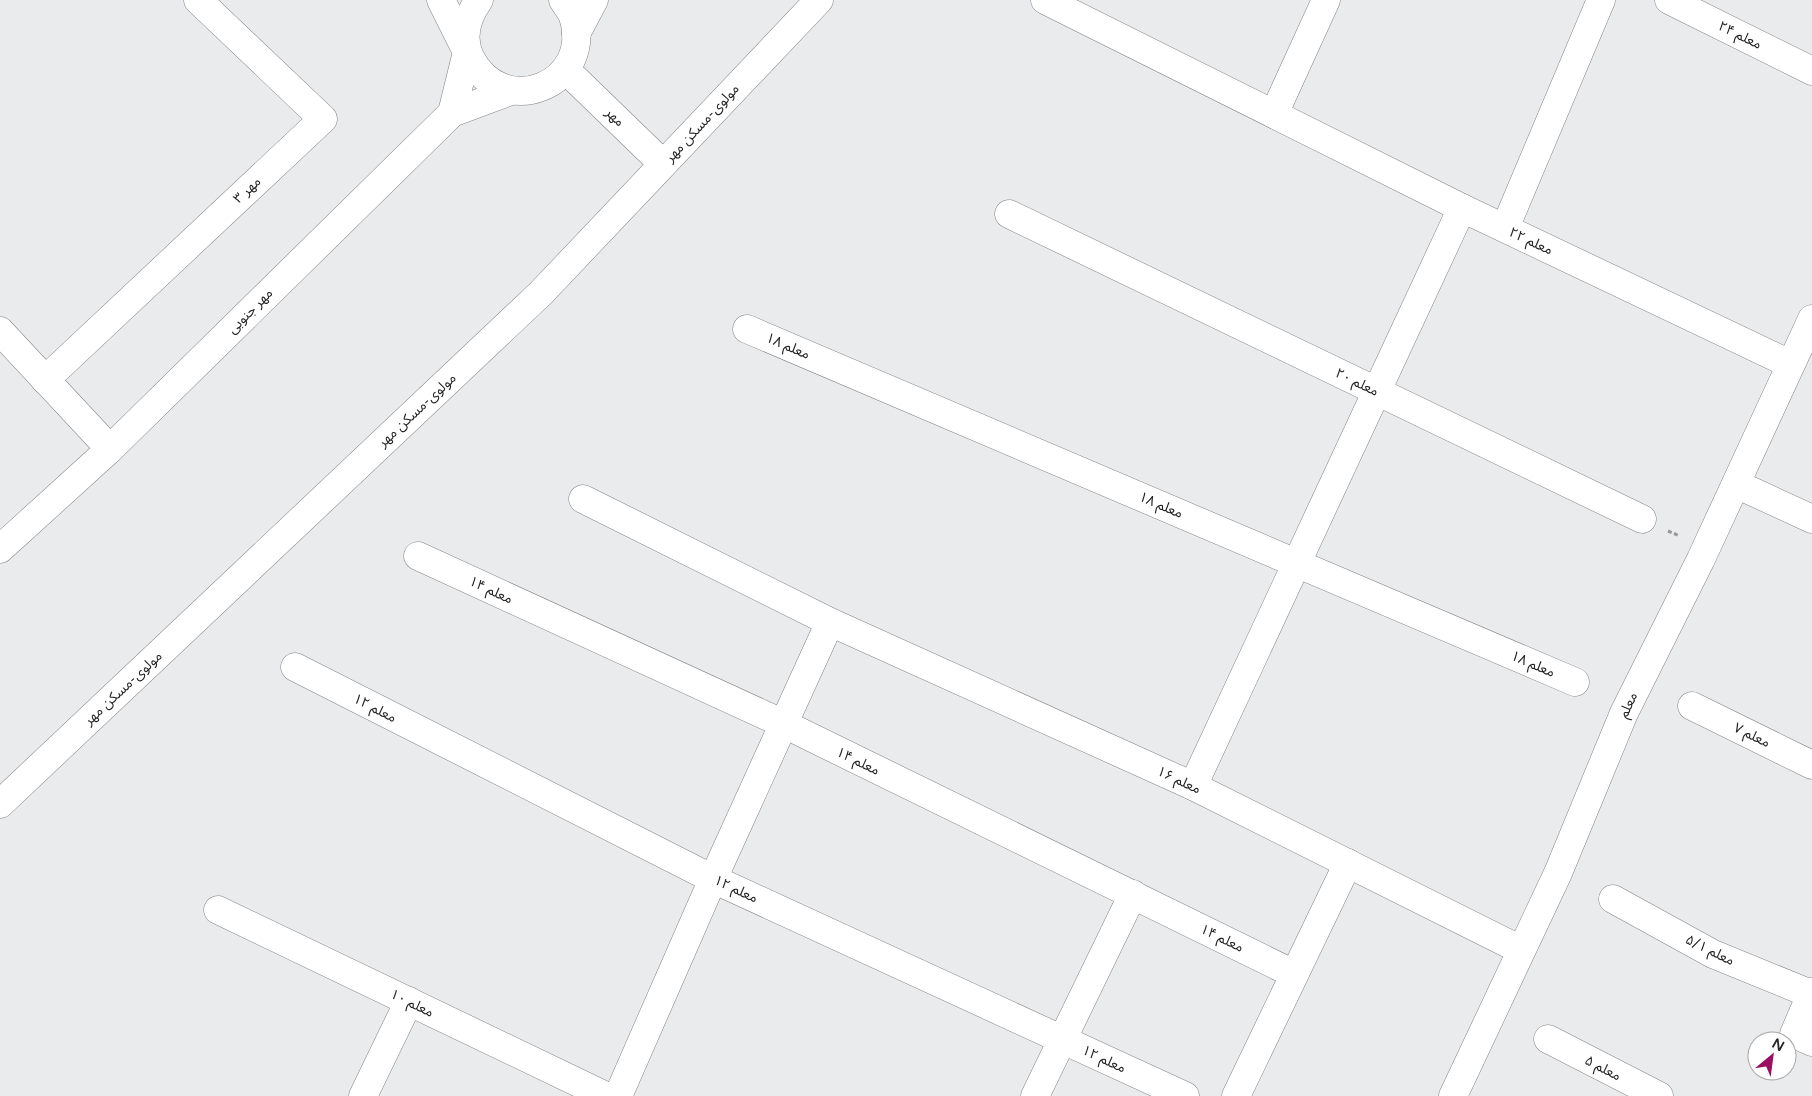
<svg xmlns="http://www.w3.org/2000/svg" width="1812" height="1096" font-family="'Varela Round','Noto Sans Arabic',sans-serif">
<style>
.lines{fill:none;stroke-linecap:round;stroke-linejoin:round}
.minor-casing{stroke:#848486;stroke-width:29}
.major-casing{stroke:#848486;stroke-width:29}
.path{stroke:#979899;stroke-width:3;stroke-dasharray:4 2.5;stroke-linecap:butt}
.minor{stroke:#fff;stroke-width:28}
.major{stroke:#fff;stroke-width:28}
.labels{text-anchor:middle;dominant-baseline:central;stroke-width:5;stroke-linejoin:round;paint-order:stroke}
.street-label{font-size:14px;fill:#242425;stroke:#fff}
</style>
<rect width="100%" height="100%" fill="#eaebed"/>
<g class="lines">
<g class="minor-casing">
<g id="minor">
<polyline points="441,0 467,52 452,113"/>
<path d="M479 0C467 17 461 38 470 57 502 122 595 85 573 16 571 11 566 5 563 0"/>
<polyline points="1045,0 1462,208 1790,364"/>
<polyline points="1669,0 1812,71"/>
<polyline points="576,34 594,0"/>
<polyline points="566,70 663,164"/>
<polyline points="1274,114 1326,0"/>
<polyline points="1009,214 1642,519"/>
<polyline points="1505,228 1601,0"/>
<polyline points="747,329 1575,682"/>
<polyline points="0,331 110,449"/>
<polyline points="45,380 323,119 198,0"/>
<polyline points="1736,484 1812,519"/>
<polyline points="583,499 830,622 1193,786 1521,950"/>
<polyline points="0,549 110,449 452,113 511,91"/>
<polyline points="418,556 784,724 1294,974"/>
<polyline points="295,667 713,879 1185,1096"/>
<polyline points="1692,706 1812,765"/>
<polyline points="1193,786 1462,208"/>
<polyline points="1613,899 1713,954 1811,994"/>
<polyline points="218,910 606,1096"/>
<polyline points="1812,992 1794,1034 1812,1042"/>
<polyline points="1548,1039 1659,1096"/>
<polyline points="363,1096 409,1001"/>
<polyline points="618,1096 713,879 830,622"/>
<polyline points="1035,1096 1133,894"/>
<polyline points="1236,1096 1348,863"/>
</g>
</g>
<g class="major-casing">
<g id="major">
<polyline points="0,804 541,293 819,0"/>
<polyline points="1453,1096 1558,873 1624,713 1701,559 1812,319"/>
</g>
</g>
<polyline class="path" points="1668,531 1680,536"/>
<use href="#minor" class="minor"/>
<use href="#major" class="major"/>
</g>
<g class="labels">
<g class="street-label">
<text transform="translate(1740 35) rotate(26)">معلم ۲۴</text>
<text transform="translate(615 117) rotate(44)">مهر</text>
<text transform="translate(702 123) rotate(-47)">مولوی-مسکن مهر</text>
<text transform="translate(247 190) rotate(-43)">مهر ۳</text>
<text transform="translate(1531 241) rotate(25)">معلم ۲۲</text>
<text transform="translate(250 311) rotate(-45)">مهر جنوبی</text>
<text transform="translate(788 346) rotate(23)">معلم ۱۸</text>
<text transform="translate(1357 382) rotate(26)">معلم ۲۰</text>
<text transform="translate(417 410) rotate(-43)">مولوی-مسکن مهر</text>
<text transform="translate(1161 505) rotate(23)">معلم ۱۸</text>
<text transform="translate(491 590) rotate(25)">معلم ۱۴</text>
<text transform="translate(1533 664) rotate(23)">معلم ۱۸</text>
<text transform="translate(123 688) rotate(-43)">مولوی-مسکن مهر</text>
<text transform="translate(1628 705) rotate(-65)">معلم</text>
<text transform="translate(375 708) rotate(27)">معلم ۱۲</text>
<text transform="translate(1752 735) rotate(26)">معلم ۷</text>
<text transform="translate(858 761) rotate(26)">معلم ۱۴</text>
<text transform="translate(1179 780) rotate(25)">معلم ۱۶</text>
<text transform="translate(736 889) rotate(25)">معلم ۱۲</text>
<text transform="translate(1222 938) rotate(26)">معلم ۱۴</text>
<text transform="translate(1710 950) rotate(26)">معلم ۵/۱</text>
<text transform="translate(412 1003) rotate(26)">معلم ۱۰</text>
<text transform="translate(1104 1059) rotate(25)">معلم ۱۲</text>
<text transform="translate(1603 1068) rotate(27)">معلم ۵</text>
</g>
</g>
<g transform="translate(1772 1056) rotate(29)"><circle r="24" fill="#ffffff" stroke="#a7a7a8"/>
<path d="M0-4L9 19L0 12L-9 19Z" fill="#9b0f60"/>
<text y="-8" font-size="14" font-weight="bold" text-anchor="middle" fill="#242425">N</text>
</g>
</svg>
